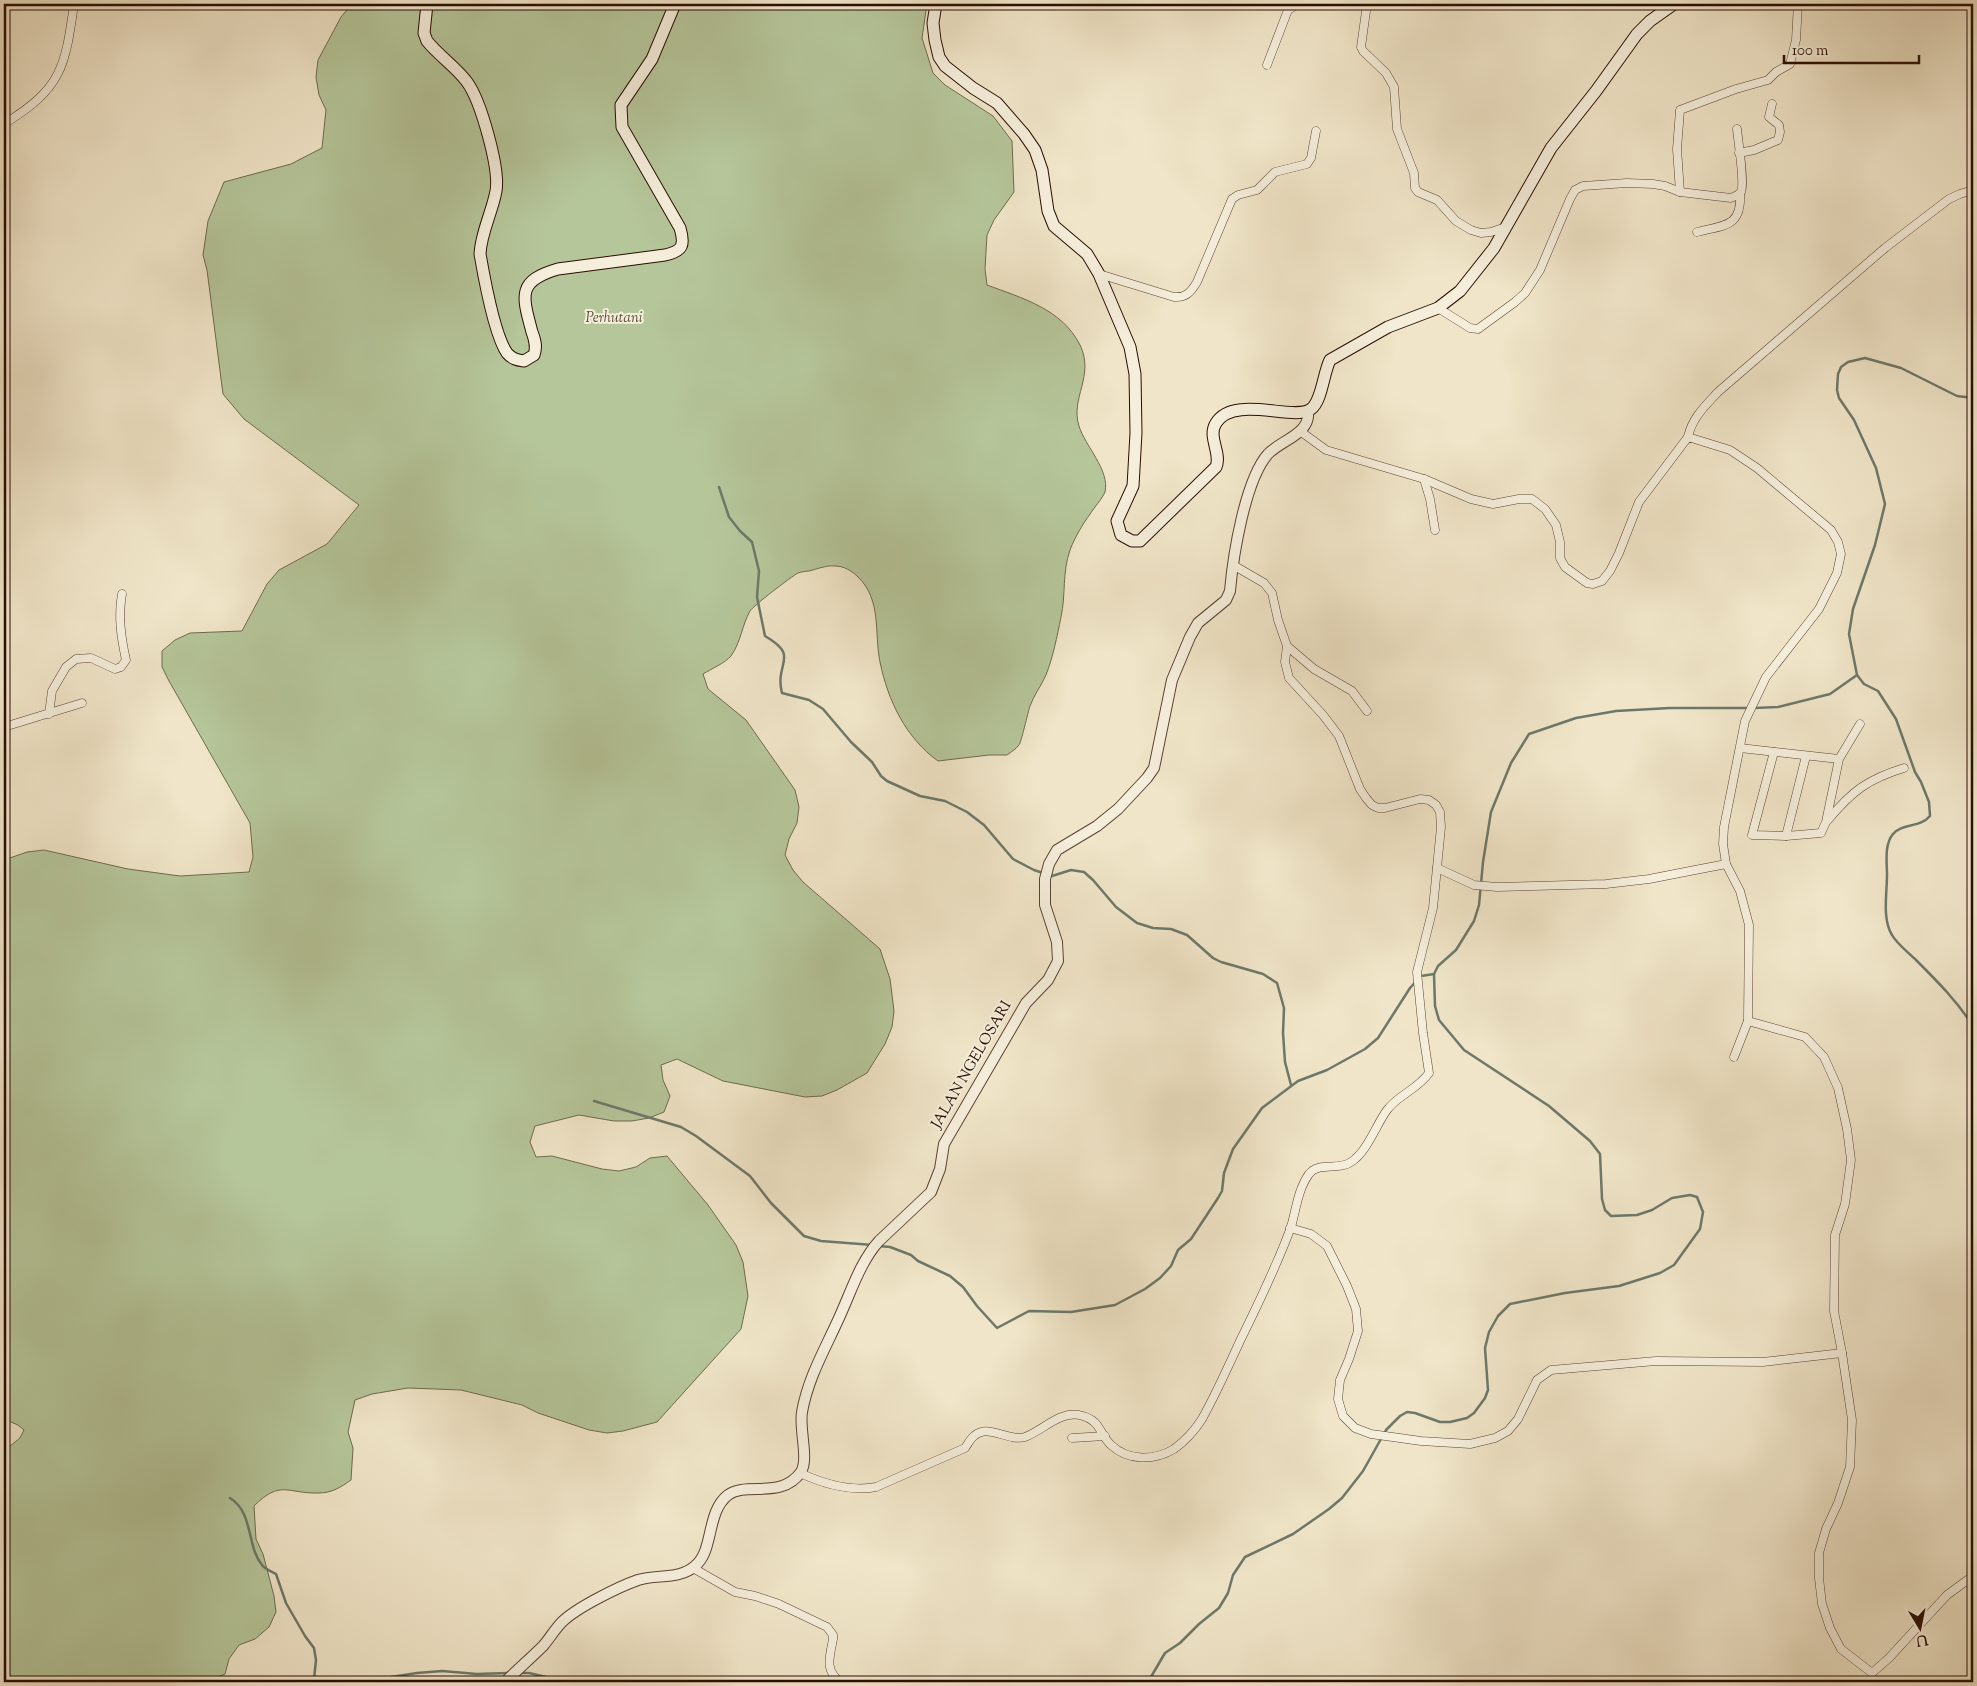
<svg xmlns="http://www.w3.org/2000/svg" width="1977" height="1686" font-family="'Sorts Mill Goudy',serif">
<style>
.green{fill:#b5c69a;stroke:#6f6a4e}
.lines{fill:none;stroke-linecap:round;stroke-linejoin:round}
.stream{stroke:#6d786a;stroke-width:2.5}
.minor-casing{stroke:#5b4334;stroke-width:9}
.tertiary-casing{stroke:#5b4334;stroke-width:12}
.secondary-casing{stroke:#290d02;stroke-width:13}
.minor{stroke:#f5eedb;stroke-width:8}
.tertiary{stroke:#f5eedb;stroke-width:10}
.secondary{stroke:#f5eedb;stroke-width:11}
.labels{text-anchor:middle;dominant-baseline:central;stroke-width:4;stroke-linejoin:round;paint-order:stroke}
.park-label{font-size:15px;font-style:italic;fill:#5a4e37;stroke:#f5eedb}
.street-label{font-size:15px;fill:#290d02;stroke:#f5eedb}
</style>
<rect width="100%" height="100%" fill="#f0e5c8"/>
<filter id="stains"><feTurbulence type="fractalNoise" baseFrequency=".004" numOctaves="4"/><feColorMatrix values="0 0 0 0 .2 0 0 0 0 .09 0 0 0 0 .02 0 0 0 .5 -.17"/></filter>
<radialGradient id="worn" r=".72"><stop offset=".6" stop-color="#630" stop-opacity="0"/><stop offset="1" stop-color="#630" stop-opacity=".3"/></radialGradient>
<path class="green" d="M352 4H927L922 38 933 73 945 85 993 116 1012 141 1014 192 994 220 987 235 985 269 987 285C1022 298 1062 309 1080 345 1095 376 1070 398 1079 426 1085 446 1110 470 1105 492 1103 497 1098 503 1095 507 1085 521 1076 534 1070 550 1062 573 1066 594 1061 617 1057 637 1053 657 1046 675 1041 686 1034 695 1030 706 1028 712 1021 743 1019 745 1016 749 1011 752 1007 755H989L938 761C906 738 888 701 880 662 874 633 882 600 858 577 852 571 844 566 835 566 827 565 817 569 809 571 806 571 801 572 798 573 792 576 753 606 750 611 742 625 741 642 731 656 725 663 711 669 703 674L708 689 746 720 795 790 799 807 797 823 789 839 785 855 793 870 803 882 880 949 890 979 894 1011 892 1027 885 1044 867 1073 837 1090 822 1096 805 1097 723 1081 677 1059 661 1065 663 1080 670 1096 664 1112 649 1118 632 1121H614L579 1115 535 1126 530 1142 536 1157 552 1156 602 1169 619 1171 636 1167 650 1158 667 1156 708 1205 736 1245 743 1262 748 1296 741 1329 657 1422 623 1431 607 1433 589 1430 538 1413 522 1405 461 1390 408 1388 372 1394 355 1400 348 1432 353 1448 351 1480C341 1487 332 1493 319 1493 287 1494 281 1479 254 1506L256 1539 263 1554 274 1596 276 1612 269 1627 255 1639 239 1645 229 1659 225 1674 206 1682H4V1451L20 1438 24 1430 18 1425 4 1419V860L27 852 44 850 128 869 180 876 249 872 253 857 250 823 169 681 162 667V651L175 640 190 633 242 631 267 584 279 570 327 544 359 505 244 419 223 394 207 270 203 255 208 221 224 182 291 164 322 148 326 110 319 95 316 77 318 60 341 17Z"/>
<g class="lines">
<g class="stream">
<path d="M719 487 729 517 740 531 752 542 759 571 757 597 765 636C801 657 774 662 782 693L809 700 823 709 851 742 872 762 881 776 887 781 920 796 945 801 967 812 984 825 1013 859 1034 870 1043 873"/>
<path d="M1857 675 1864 684 1878 691 1896 719 1915 772 1921 782 1929 802 1930 816C1920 828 1902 823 1893 834 1884 845 1887 862 1887 875 1887 893 1882 919 1892 935 1897 944 1908 952 1916 960 1937 981 1957 1001 1973 1026"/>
<polyline points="1754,708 1778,707 1830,694 1857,675 1849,634 1853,609 1875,545 1885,504 1876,468 1854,420 1839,398 1837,390 1838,374 1841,367 1848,362 1865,358 1901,368 1957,396 1973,398"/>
<polyline points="1048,875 1052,876 1071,870 1084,872 1093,880 1116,907 1137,923 1153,928 1171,929 1187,935 1213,958 1221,962 1263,974 1277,983 1284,1008 1283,1033 1285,1062 1291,1085"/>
<polyline points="594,1101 681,1127 696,1136 750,1176 771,1203 804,1236 821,1241 873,1245"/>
<polyline points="879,1246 890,1247 911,1255 918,1261 950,1276 963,1287 977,1306 997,1328 1029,1311 1071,1312 1115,1305 1145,1289 1160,1278 1171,1266 1178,1250 1191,1239 1218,1198 1222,1191 1224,1173 1233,1149 1262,1108 1298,1081 1327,1070 1365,1049 1378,1038 1410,988 1421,976 1434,974 1438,966 1456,950 1474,921 1479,905 1483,862 1491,812 1511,763 1529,734 1576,718 1616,711 1670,708 1749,708"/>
<path d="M230 1498C254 1513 246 1545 262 1565 265 1569 272 1572 276 1574L286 1603 305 1636 314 1648 316 1660 314 1679 318 1682"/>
<polyline points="519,1673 529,1673 559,1680 562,1682"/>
<polyline points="331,1682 345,1679 391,1677 417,1673 442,1671 477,1674 509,1673"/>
<polyline points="1148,1682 1165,1653 1180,1643 1199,1624 1219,1608 1228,1593 1233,1575 1245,1557 1293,1534 1329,1509 1342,1498 1363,1471 1386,1430 1400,1416 1407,1412 1415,1413 1440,1422 1450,1422 1467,1418 1474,1413 1485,1398 1488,1390 1485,1348 1489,1332 1498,1316 1510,1304 1565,1293 1619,1286 1660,1273 1674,1265 1700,1229 1703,1212 1697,1197 1690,1195 1672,1198 1652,1210 1637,1215 1611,1216 1605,1210 1602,1199 1600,1154 1590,1141 1549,1106 1464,1050 1439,1020 1435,1006 1434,974"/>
</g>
<g class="minor-casing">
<g id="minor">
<polyline points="1367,4 1361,47 1363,51 1386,73 1394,87 1397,129 1414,173 1415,188 1418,192 1437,200 1456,221 1471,230 1481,233 1491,232 1506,227"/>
<polyline points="1267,65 1288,10 1298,4"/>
<path d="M4 124C62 88 65 68 74 4"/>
<polyline points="1739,153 1754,150 1778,140 1780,132 1779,125 1769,117 1772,104"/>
<polyline points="1680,192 1677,149 1680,110 1736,89 1768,80 1776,72 1790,64 1796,40 1798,4"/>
<path d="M1697 232C1725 225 1742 227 1740 193"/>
<path d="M1099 274 1174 297C1186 298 1191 292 1197 282L1232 199 1238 195 1257 190 1275 172 1307 164 1311 158 1316 131"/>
<path d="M1438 308 1470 328 1478 329 1515 302 1525 293 1540 270 1570 199 1575 190 1583 186 1627 183 1653 184 1665 186 1680 192 1731 198C1735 196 1739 195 1741 192 1745 184 1738 140 1737 129"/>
<polyline points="1300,431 1326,450 1424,479 1471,499 1493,504 1519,499 1532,499 1545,509 1556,525 1560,542 1560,558 1565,567 1587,583 1593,584 1602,581 1610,571 1619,553 1639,502 1688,437 1730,450 1757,468 1831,530 1838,542 1841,554 1837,573 1819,609 1766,677 1745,721 1724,827 1723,844 1726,864 1740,891 1749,925 1748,1021 1734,1057"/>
<path d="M1688 437C1692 418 1705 406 1718 392L1885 248 1949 199 1960 194 1973 190"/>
<polyline points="1424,479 1430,499 1435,530"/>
<polyline points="1287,646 1314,669 1352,691 1367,711"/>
<path d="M49 714 52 691 66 667 76 659 91 658 115 669 121 667 126 660C121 637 118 617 122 594"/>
<polyline points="4,727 82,703"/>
<polyline points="1740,748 1839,759 1860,724"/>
<polyline points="1774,752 1752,835 1786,836 1821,833 1826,822 1839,759"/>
<path d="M1828 820C1852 791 1868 779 1904 768"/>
<polyline points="1786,836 1806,756"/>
<polyline points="1437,868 1474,885 1497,887 1606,884 1649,879 1726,864"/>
<polyline points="1748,1021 1805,1037 1824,1057 1838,1088 1847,1129 1851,1160 1845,1204 1835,1235 1834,1311 1842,1353 1852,1420 1850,1467 1838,1503 1826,1529 1819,1553 1819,1578 1822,1604 1830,1628 1841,1649 1872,1673 1889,1658 1947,1595 1973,1576"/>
<polyline points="1290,1228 1311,1234 1327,1246 1347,1286 1356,1309 1358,1331 1349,1359 1340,1380 1338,1399 1343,1416 1355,1428 1371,1434 1421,1441 1470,1444 1495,1438 1508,1431 1518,1419 1537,1380 1551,1370 1656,1361 1763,1362 1842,1353"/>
<polyline points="1072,1438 1105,1436"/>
<path d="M800 1473C824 1484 850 1492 876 1487L965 1448C968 1444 970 1439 974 1436 989 1423 1008 1442 1025 1437 1044 1430 1061 1409 1083 1416 1101 1421 1099 1434 1111 1445 1128 1461 1154 1461 1174 1449 1185 1441 1195 1430 1202 1419 1216 1394 1228 1367 1240 1341 1258 1304 1277 1266 1291 1227 1296 1210 1298 1189 1309 1174 1319 1161 1339 1171 1351 1162 1367 1152 1376 1125 1387 1110 1398 1095 1418 1089 1429 1073L1423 1033 1417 972 1433 908 1441 827 1440 812 1436 805 1429 800 1420 799 1385 808H1378L1372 805 1366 798 1360 789 1339 736 1323 715 1289 678 1285 662 1287 646 1278 620 1272 593 1264 583 1233 565"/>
<path d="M693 1568 735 1592 755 1596 779 1604 827 1627 833 1635V1639C830 1657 824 1669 840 1682"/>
</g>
</g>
<g class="tertiary-casing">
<path id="tertiary" d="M505 1682C517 1670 531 1658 543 1646 550 1638 555 1629 562 1622 576 1608 618 1587 638 1580 657 1574 679 1580 695 1566 714 1551 706 1512 728 1495 747 1481 781 1500 801 1472 809 1459 799 1429 802 1412 808 1378 825 1349 839 1318 851 1292 860 1262 879 1241L931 1192 940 1169 944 1144 1026 1003 1048 980 1058 961 1057 942 1045 905V879L1049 864 1057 850 1097 826 1118 809 1147 778 1154 768 1172 680 1190 637 1198 623 1226 600 1230 591C1233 556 1245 480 1268 454 1281 440 1311 434 1308 411"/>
</g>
<g class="secondary-casing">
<g id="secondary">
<path d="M427 4 424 33 427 41C439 56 456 67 467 82 481 101 500 169 496 191 492 213 481 232 480 254 484 277 495 336 507 353 512 359 517 360 524 361L534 355C537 347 535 340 532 332 522 295 517 281 558 269L665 255C683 251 685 245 680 228L622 127 621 105 652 59 675 4"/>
<path d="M936 4 933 23 935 40 939 57 945 66 973 88 997 103 1024 134 1035 150 1042 170 1048 211 1054 226 1087 254 1099 274 1130 347 1135 374 1136 433 1133 486 1117 521 1121 535 1132 541H1140L1216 467C1222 453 1207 437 1216 423 1234 394 1295 422 1311 409 1322 401 1323 374 1330 360L1388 327 1438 308 1460 291 1494 248 1551 148 1596 91 1637 34 1650 21 1674 4"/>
</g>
</g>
<use href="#minor" class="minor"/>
<use href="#tertiary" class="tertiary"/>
<use href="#secondary" class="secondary"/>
</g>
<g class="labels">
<g class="park-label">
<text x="614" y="318">Perhutani</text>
</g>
<g class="street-label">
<text transform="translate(972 1065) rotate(-60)">JALAN NGELOSARI</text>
</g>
</g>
<rect width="1977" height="1686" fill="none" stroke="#f0e5c8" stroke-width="20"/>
<rect x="5" y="5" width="1967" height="1676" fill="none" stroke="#290d02" stroke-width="2.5"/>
<rect x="10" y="10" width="1957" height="1666" fill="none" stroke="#290d02"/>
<g transform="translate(1920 1628) rotate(170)" stroke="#f5eedb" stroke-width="4" paint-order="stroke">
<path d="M0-4L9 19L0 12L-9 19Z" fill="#290d02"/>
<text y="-8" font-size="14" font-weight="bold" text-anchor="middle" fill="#290d02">U</text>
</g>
<path d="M1784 55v8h135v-8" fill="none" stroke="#290d02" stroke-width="2.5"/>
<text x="1792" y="55" font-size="15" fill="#290d02" stroke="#f5eedb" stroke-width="4" paint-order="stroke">100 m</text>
<rect width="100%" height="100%" filter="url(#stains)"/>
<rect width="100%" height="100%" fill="url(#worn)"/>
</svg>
